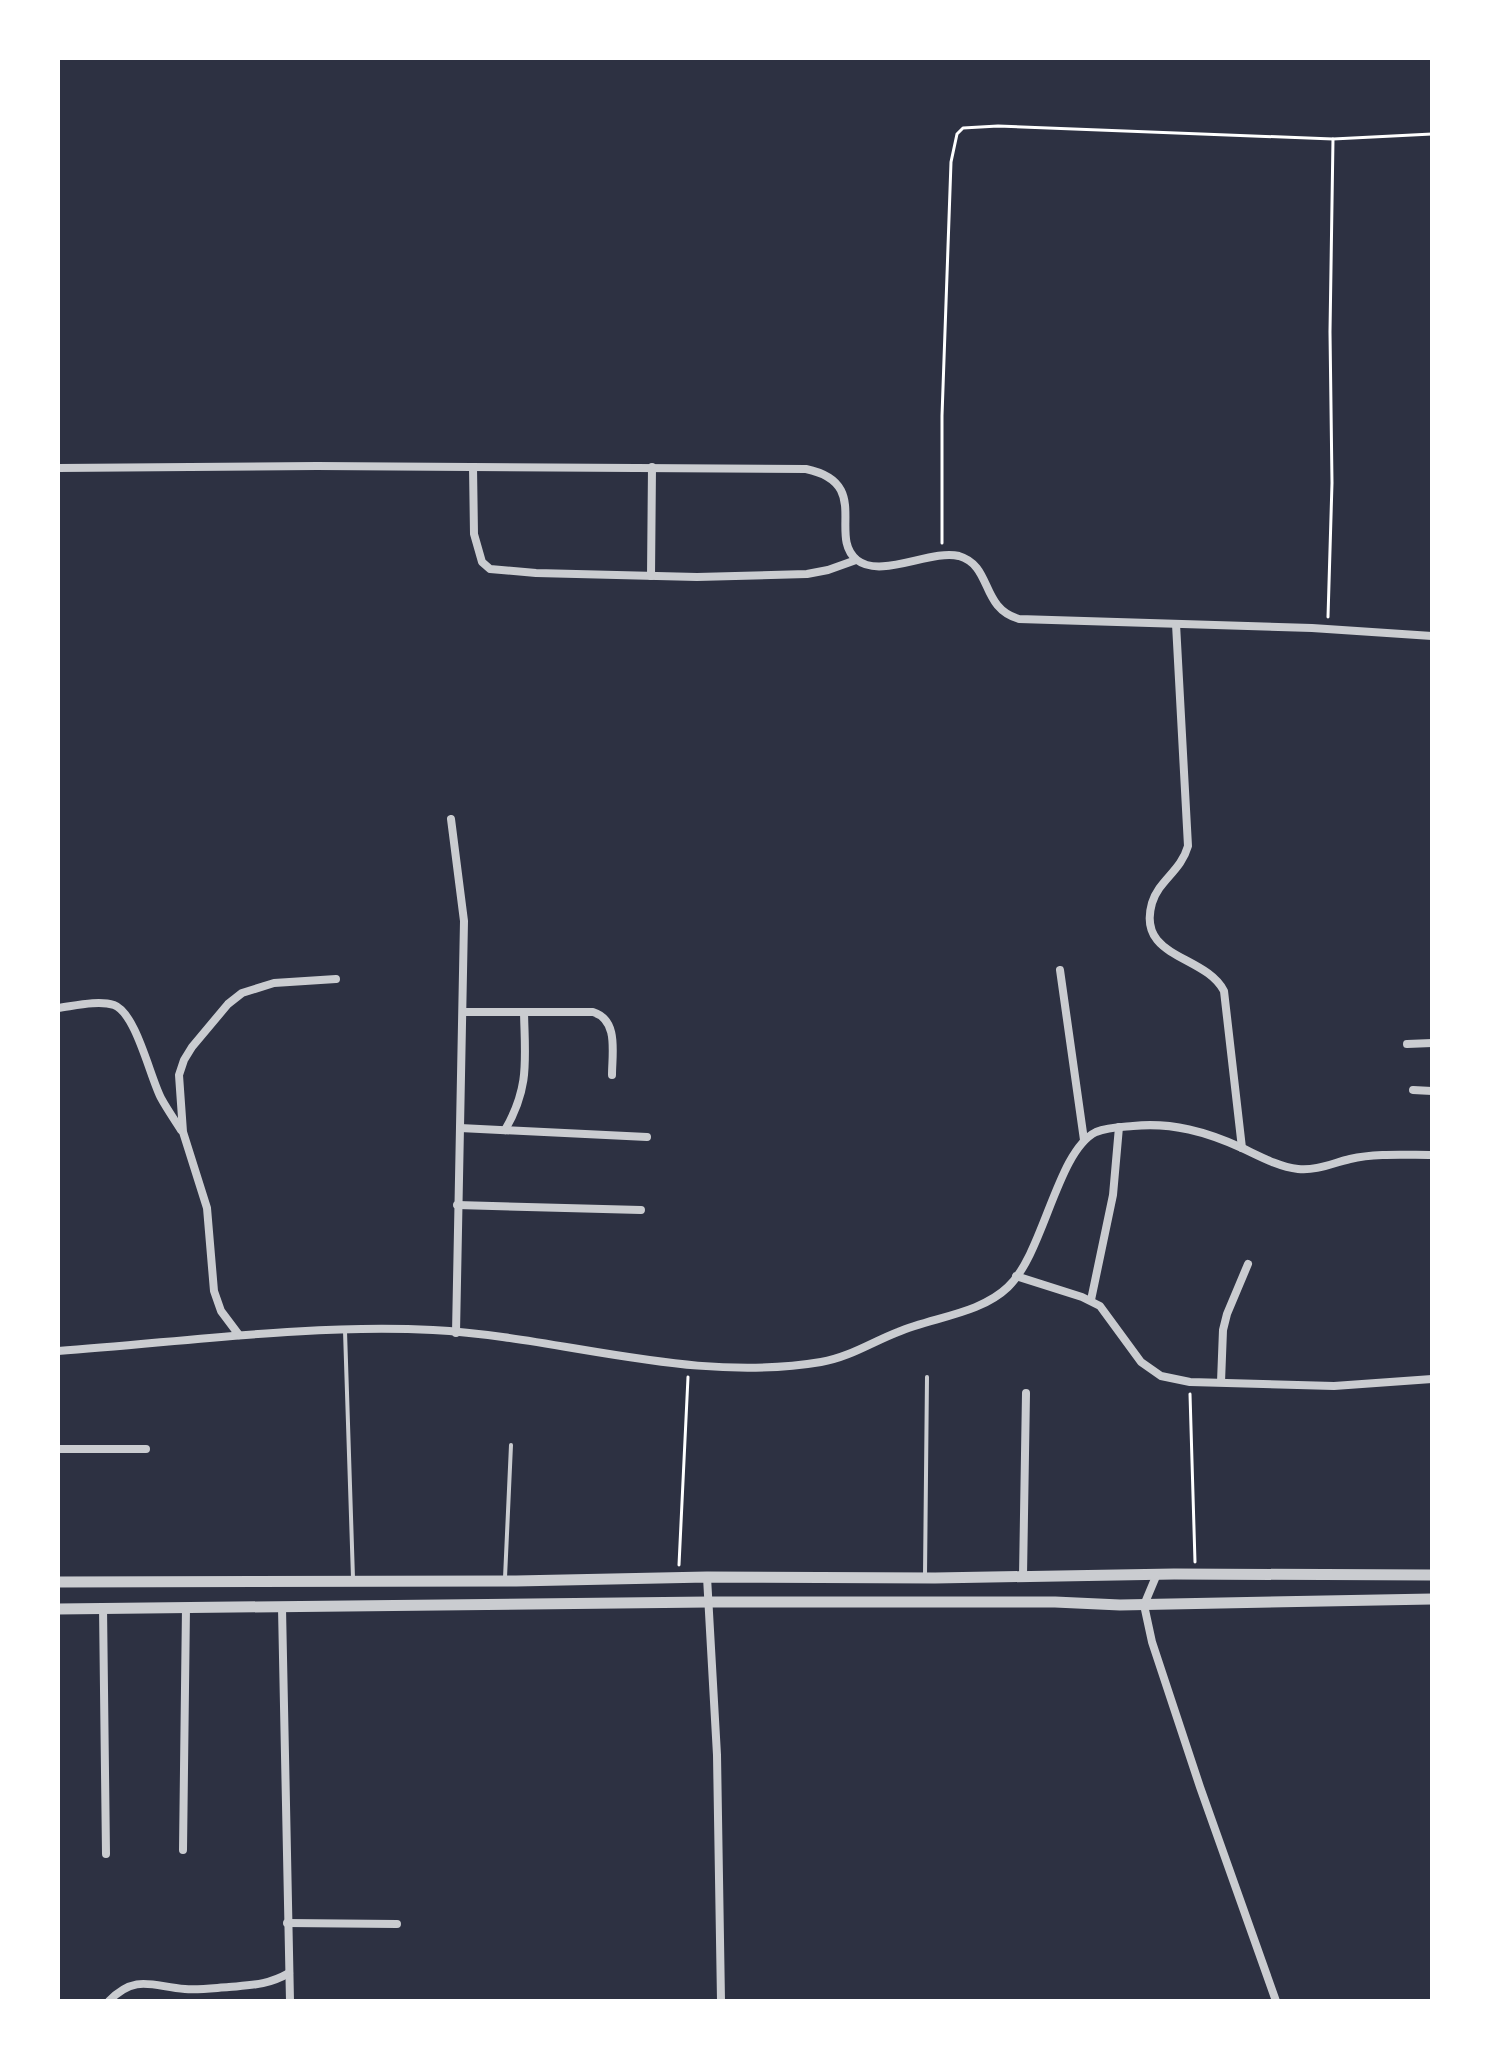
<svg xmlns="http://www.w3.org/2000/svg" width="1490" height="2059" font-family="Georgia,serif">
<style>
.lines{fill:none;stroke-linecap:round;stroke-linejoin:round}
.path{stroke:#fff;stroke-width:3}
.service{stroke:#caccd0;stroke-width:4}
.minor{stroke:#caccd0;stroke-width:8}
.tertiary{stroke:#caccd0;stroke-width:11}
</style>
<rect width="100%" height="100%" fill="#2d3142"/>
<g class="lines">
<g class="path">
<polyline points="942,543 942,416 951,162 957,134 963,128 998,126 1333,139 1432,134"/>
<polyline points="1328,617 1332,483 1330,332 1333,139"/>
<polyline points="1190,1394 1195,1562"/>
<polyline points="679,1565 688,1377"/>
</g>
<g class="service">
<polyline points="345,1331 353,1578"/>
<polyline points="925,1575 927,1377"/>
<polyline points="505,1578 511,1445"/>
</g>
<g class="minor">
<polyline points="473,467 474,534 482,562 490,569 536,573 697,577 807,574 828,570 856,560"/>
<path d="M58 468 317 466 806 469C873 483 827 536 857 560 881 579 931 549 959 556 993 566 980 608 1019 619L1312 628 1432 636"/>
<polyline points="651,576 652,467"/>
<path d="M1176 624 1188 846C1181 871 1159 880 1152 903 1136 959 1205 954 1224 991L1242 1148"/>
<polyline points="451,819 464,921 456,1333"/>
<polyline points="1060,970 1084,1140"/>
<path d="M58 1008C74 1006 98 1000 114 1005 136 1013 150 1077 161 1098 167 1109 174 1119 181 1130"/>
<path d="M463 1012H593C619 1020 612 1053 612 1075"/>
<polyline points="1407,1044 1432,1043"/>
<polyline points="1413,1090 1432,1091"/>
<polyline points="460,1128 647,1137"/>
<path d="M505 1130C530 1087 525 1060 524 1012"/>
<polyline points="457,1205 641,1210"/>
<polyline points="1016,1276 1082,1297 1100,1306 1141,1362 1161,1376 1190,1382 1334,1386 1432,1379"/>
<polyline points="1091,1300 1113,1195 1119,1127"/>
<polyline points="239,1335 221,1311 214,1291 207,1208 183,1132 179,1075 184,1060 192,1047 228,1004 242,993 274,983 336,979"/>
<path d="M58 1351C183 1342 308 1324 433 1330 563 1337 690 1384 821 1362 850 1357 872 1342 898 1332 933 1317 980 1314 1008 1287 1044 1253 1057 1151 1096 1132 1108 1127 1121 1127 1133 1126 1172 1122 1207 1132 1242 1148 1259 1156 1279 1167 1298 1169 1316 1171 1333 1163 1350 1159 1376 1153 1405 1155 1432 1155"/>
<polyline points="1221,1382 1223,1330 1227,1314 1248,1264"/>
<polyline points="58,1449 146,1449"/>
<polyline points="1157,1574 1144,1605 1152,1642 1200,1787 1276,2001"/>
<polyline points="1023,1576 1026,1393"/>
<polyline points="707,1577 717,1755 721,2001"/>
<polyline points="103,1607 106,1854"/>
<polyline points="282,1608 290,2001"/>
<polyline points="183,1850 186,1607"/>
<polyline points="287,1923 397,1924"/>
<path d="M109 2001C136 1973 154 1987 185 1989 200 1990 214 1988 229 1987 252 1985 268 1985 289 1973"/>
</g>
<g class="tertiary">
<polyline points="58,1582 516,1581 707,1577 935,1578 1174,1574 1432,1575"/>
<polyline points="58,1609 708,1602 1055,1602 1120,1605 1432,1599"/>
</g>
</g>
<rect width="1490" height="2059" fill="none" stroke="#ffffff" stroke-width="120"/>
</svg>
